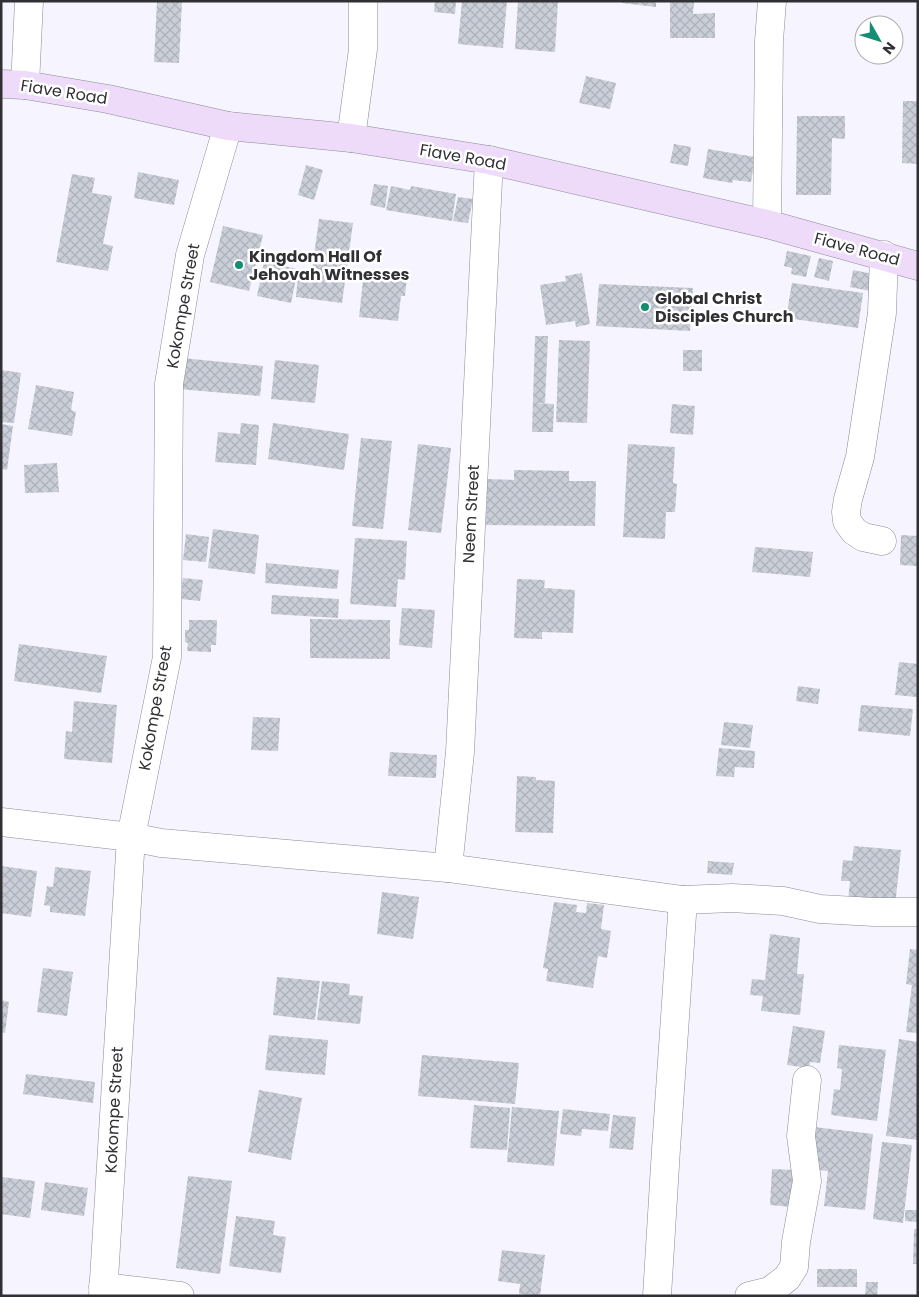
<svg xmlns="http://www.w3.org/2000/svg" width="919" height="1297" font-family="Poppins,sans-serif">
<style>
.building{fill:url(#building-cross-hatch)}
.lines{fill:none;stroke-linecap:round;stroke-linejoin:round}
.street-casing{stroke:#8c8b94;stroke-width:29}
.secondary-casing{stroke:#8c8b94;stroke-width:29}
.street{stroke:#fff;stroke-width:28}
.secondary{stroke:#eedbf9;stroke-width:28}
.poi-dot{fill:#138e72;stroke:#fff;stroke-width:2}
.labels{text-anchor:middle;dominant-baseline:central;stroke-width:5;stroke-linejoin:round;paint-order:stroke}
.street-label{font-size:16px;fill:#313034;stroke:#fff}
.poi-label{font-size:16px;font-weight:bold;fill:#313034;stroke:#fff;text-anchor:start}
</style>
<defs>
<pattern id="building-cross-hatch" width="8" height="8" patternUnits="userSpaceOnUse" patternTransform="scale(1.25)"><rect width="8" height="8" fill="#caced8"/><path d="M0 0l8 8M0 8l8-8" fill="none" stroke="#aeb1ba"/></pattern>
</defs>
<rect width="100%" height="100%" fill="#f5f4ff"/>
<g class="building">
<polygon points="157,1 182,1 179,63 154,62"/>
<polygon points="435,1 456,1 455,14 434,12"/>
<polygon points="462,1 507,1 503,48 458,44"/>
<polygon points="518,1 558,1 555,52 515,49"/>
<polygon points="622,1 656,1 656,7 622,3"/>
<polygon points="670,1 694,1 693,14 715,13 715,38 670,38"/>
<polygon points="586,76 616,83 610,109 579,103"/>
<polygon points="903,101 918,101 918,164 902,163"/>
<polygon points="797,116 845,116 845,139 832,138 831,195 796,195"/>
<polygon points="674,144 691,147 688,166 670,163"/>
<polygon points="708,149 755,157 751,182 733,180 732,183 703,178"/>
<polygon points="306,165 323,170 314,200 298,195"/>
<polygon points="138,172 179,180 174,205 134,198"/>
<polygon points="72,174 95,178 92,193 112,196 103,244 113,246 108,271 56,262"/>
<polygon points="374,184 388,186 385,208 370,205"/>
<polygon points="391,186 410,190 411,186 456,194 452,221 386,210"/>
<polygon points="458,197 473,199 468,223 453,221"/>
<polygon points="319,219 353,223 342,303 296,297 298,275 311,277"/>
<polygon points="223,226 263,235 249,291 210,282"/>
<polygon points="787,251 811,256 806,277 791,274 792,268 784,266"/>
<polygon points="819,258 833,261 829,281 814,277"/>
<polygon points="264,262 298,269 291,303 257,296"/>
<polygon points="853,270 873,274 870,291 850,287"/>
<polygon points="364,271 407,276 405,296 401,296 398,321 359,317"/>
<polygon points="582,273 590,324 576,327 575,321 546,325 540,285 566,281 565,276"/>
<polygon points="792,283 863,293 858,328 786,318"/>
<polygon points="599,284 693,288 690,331 596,326"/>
<polygon points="535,336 548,336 545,403 535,403 554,404 553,432 532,432"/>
<polygon points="559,340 590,341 587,423 556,422"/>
<rect x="683" y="350" width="19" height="21"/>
<polygon points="182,358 263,366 260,396 179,389"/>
<polygon points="275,360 319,365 315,403 271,399"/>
<polygon points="1,370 21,373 14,423 1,422"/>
<polygon points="36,385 74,392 71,410 76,412 72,436 28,429"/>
<polygon points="672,404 695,406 693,435 670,433"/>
<polygon points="241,423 259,425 256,465 215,462 218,432 240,434"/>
<polygon points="273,423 349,434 344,470 268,459"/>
<polygon points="1,424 13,426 7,470 1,469"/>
<polygon points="361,438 392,441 383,529 352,526"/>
<polygon points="418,444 451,448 441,533 408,530"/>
<polygon points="628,444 675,447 673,483 677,484 675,512 666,512 665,539 623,537"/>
<polygon points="57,463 59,492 25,493 24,465"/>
<polygon points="514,470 569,471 569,481 596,481 595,526 486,525 487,479 514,480"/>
<polygon points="213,529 259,535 255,574 208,568"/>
<polygon points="186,534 209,537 206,562 183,560"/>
<polygon points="901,535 918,536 918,566 900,565"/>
<polygon points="355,538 407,541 405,580 398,579 396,607 350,604"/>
<polygon points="755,547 813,552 810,577 752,572"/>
<polygon points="266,563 339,570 337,589 265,583"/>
<polygon points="183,578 203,580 200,601 180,599"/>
<polygon points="517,579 545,580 544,588 575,590 573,633 542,632 542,639 514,638"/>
<polygon points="272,595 339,599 338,618 271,614"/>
<polygon points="402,608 435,610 432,648 399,645"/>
<polygon points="310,619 390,620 390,659 310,658"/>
<polygon points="189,620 217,620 216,645 211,645 211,652 187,651 188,643 185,642 185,630 189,630"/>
<polygon points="19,644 107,656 101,693 14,681"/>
<polygon points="899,662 918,664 917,697 895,695"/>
<polygon points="798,686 820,689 818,704 796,701"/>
<polygon points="74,701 117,705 112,763 64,759 66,731 72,732"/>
<polygon points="861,705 913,709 910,736 858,731"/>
<polygon points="253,717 280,718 278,751 251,750"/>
<polygon points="724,722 753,725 750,748 721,745"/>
<polygon points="719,748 755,751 754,768 735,767 734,777 716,776"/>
<polygon points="390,752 437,755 436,778 388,776"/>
<polygon points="517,776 536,777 536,780 555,781 553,833 515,832"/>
<polygon points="854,846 901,850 895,906 848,901 850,881 841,881 843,860 852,861"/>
<polygon points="708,861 734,863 732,875 707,873"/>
<polygon points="1,866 37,871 31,917 1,913"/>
<polygon points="55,867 91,871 85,916 50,912 50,906 44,905 47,886 53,887"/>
<polygon points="382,892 419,897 413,939 377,934"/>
<polygon points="554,902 577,905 576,912 586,913 587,903 604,905 601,929 611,931 607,958 598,956 593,988 546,981 548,969 543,968"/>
<polygon points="770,934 800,938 797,974 804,974 800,1015 761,1011 763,996 750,995 752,979 765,980"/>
<polygon points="910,949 918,950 918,1033 906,1032 912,985 906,984"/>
<polygon points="43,968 73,972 67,1016 37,1012"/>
<polygon points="277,977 320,981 315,1020 273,1015"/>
<polygon points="322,981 350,984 349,995 363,996 360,1024 317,1020"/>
<polygon points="1,1000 9,1002 5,1033 1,1032"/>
<polygon points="793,1026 825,1031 820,1063 810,1062 809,1068 787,1065"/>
<polygon points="269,1035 328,1040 325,1075 265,1070"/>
<polygon points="899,1039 918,1042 918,1140 886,1136"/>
<polygon points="839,1045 886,1050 877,1121 831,1115 834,1089 840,1090 842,1069 837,1068"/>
<polygon points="422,1055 519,1063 515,1104 418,1096"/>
<polygon points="26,1074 95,1082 93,1103 23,1094"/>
<polygon points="259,1090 302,1098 291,1160 248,1152"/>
<polygon points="474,1105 510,1108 507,1150 470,1148"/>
<polygon points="512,1107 559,1111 554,1166 507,1162"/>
<polygon points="563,1109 610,1114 608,1131 582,1129 581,1136 560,1134"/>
<polygon points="613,1115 636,1117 633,1150 609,1148"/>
<polygon points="814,1127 873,1134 865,1210 824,1206 828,1171 809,1169"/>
<polygon points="882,1142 912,1145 903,1223 873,1219"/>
<polygon points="772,1169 794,1170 792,1207 770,1205"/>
<polygon points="188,1176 232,1181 220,1274 176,1268"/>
<polygon points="1,1177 35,1181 30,1218 1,1214"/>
<polygon points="45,1182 88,1188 84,1216 41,1210"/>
<polygon points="905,1210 918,1210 918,1222 905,1221"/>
<polygon points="236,1216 275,1221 273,1235 286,1237 281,1273 229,1266"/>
<polygon points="914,1229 918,1229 918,1264 913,1264"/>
<polygon points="502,1250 545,1255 540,1296 519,1294 520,1284 498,1281"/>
<rect x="817" y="1269" width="40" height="18"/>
<polygon points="866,1282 878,1282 877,1296 865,1296"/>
</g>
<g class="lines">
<g class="street-casing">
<g id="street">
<polyline points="25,85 29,1"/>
<polyline points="351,138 363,49 363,1"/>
<polyline points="767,224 769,41 772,1"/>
<polyline points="882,541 863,537 854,531 847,521 846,512 848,499 860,457 882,313 884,255"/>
<polyline points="1,822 131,837 161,843 448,868 683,900 732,898 783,901 820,909 874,912 918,912"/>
<polyline points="448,868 460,752 489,160"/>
<polyline points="103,1287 180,1296"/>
<polyline points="103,1296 131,837 167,657 169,384 190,255 228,126"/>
<polyline points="657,1296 666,1149 683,900"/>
<polyline points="749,1296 770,1291 787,1278 794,1267 796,1242 807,1181 801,1136 807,1080"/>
</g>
</g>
<g class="secondary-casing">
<polyline id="secondary" points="1,84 25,85 108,99 228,126 351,138 489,160 767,224 918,266"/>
</g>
<use href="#street" class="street"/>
<use href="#secondary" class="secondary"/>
</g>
<g class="poi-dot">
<circle cx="239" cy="265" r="5"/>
<circle cx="645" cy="307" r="5"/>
</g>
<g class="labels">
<g class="street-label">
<text transform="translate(64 92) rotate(9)">Fiave Road</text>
<text transform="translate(463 157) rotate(10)">Fiave Road</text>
<text transform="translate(857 249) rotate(15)">Fiave Road</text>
<text transform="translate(183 306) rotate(-80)">Kokompe Street</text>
<text transform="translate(471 514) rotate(-87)">Neem Street</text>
<text transform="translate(155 708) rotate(-80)">Kokompe Street</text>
<text transform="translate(114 1110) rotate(-87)">Kokompe Street</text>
</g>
<g class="poi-label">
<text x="249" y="256">Kingdom Hall Of<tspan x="249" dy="18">Jehovah Witnesses</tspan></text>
<text x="655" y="298">Global Christ<tspan x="655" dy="18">Disciples Church</tspan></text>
</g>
</g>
<rect width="919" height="1297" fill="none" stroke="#313034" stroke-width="5"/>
<g transform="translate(879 40) rotate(129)"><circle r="24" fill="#ffffff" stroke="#adacae"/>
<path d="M0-4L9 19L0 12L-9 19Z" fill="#138e72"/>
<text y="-8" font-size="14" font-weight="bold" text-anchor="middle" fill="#313034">N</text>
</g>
</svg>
